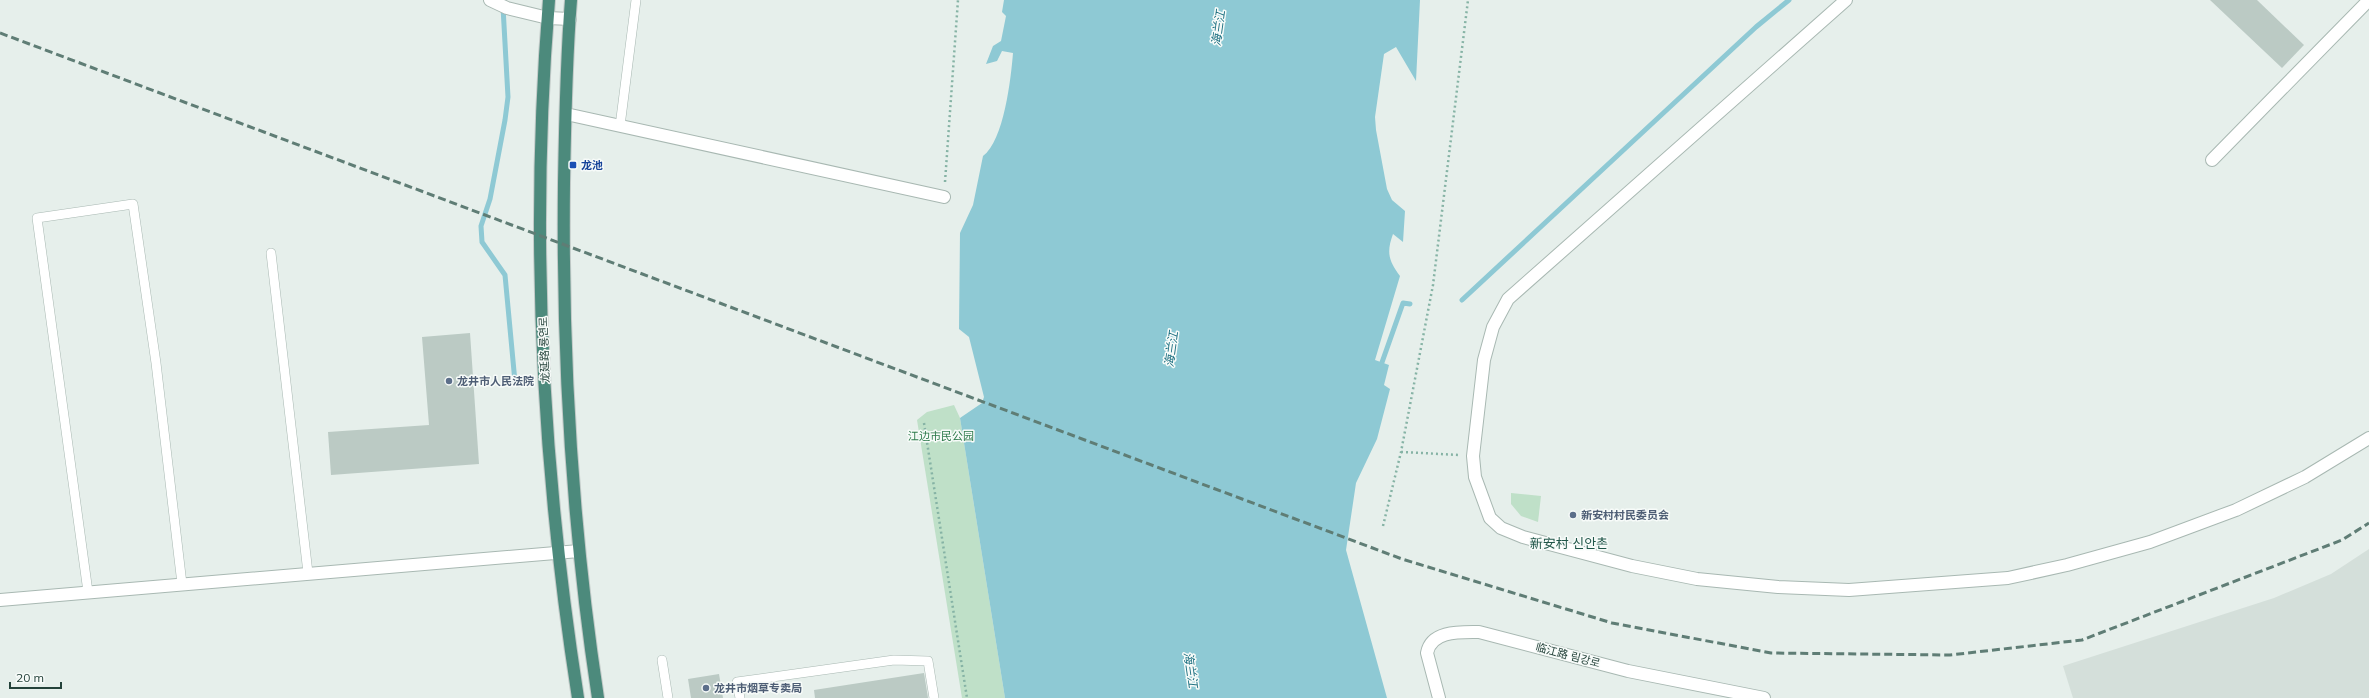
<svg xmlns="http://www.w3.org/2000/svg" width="2369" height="698" font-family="Mulish,'Noto Sans SC','Noto Sans KR',sans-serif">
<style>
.built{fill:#d4dfda}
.green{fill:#bfe0c8}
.water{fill:#8ec9d4}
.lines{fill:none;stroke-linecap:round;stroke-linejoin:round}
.stream{stroke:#8ec9d4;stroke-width:5}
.building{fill:#bbcac4}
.service-casing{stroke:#a8b8b2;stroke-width:10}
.minor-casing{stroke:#a8b8b2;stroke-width:14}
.trunk-casing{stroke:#c2cac8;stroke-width:14}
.path{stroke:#86b3a5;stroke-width:2.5;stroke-dasharray:2 3;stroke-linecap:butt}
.service{stroke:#fff;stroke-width:9}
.minor{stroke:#fff;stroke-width:12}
.trunk{stroke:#4c8a7c;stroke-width:12}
.rail{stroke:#5f7d75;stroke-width:3;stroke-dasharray:8 4;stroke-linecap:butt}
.transit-dot{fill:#1a4fb4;stroke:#f7fbf9;stroke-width:1.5}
.service-dot{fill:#5c6f8a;stroke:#f7fbf9;stroke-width:1.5}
.labels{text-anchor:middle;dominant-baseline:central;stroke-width:3;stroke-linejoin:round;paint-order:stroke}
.transit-label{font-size:11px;font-weight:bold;fill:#164399;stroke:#f7fbf9;text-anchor:start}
.street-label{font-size:11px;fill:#24423a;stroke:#f7fbf9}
.service-label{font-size:11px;font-weight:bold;fill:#4e5e75;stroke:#f7fbf9;text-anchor:start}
.park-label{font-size:11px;fill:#2d7a4b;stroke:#f7fbf9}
.water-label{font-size:12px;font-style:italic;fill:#1c6f80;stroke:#f7fbf9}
.quarter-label{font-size:13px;fill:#1f5548;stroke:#f7fbf9}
</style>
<rect width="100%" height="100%" fill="#e6efeb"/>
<polygon class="built" points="2369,549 2369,698 2073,698 2063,666 2274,598 2331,574"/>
<g class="green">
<polygon points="954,405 960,418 1005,698 962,698 917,420 927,412"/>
<polygon points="1511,493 1541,496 1538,522 1521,516 1511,504"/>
</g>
<path class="water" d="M1004 0H1420L1416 81 1396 47 1384 54 1375 117 1376 130 1387 189 1392 200 1405 211 1403 242 1393 234C1386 253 1389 261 1400 276L1375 360 1389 365 1384 385 1390 389 1377 439 1356 483 1346 550 1387 698H1005L960 418 982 403 984 397 969 337 959 329 960 233 973 205 983 156C1004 141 1011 78 1013 53L1002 51 997 61 986 64 993 46 1001 41 1006 16 1002 12Z"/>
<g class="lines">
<g class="stream">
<polyline points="503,7 508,97 505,120 490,199 481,226 482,242 505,275 515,382"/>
<polyline points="1462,300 1756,27 1789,0"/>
<polyline points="1380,368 1403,303 1410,304"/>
</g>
</g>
<g class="building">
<polygon points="2210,0 2257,0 2304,45 2282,68"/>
<polygon points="470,333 479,464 331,475 328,432 429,425 422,337"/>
<polygon points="924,673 928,698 815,698 814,690"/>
<polygon points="719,674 723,698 691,698 688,679"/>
</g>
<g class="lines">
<g class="service-casing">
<g id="service">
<polyline points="620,126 636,0"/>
<polyline points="271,253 308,573"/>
<polyline points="88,592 37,218 133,204 156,363 182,584"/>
<polyline points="662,660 668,698"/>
<polyline points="740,698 737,682 894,660 928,661 934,698"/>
</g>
</g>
<g class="minor-casing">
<g id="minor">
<polyline points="490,0 507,8 548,18 570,19"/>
<polyline points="1846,0 1508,299 1493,327 1484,360 1473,456 1475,477 1490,518 1501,528 1523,537 1632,566 1697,579 1778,587 1849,590 2008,578 2067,565 2150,542 2236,510 2305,477 2369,438"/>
<polyline points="566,114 944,197"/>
<polyline points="2212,160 2369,0"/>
<polyline points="0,600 579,551"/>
<path d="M1439 698 1427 653C1431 630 1461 632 1479 632L1628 671 1764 698"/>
</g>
</g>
<g class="trunk-casing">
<g id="trunk">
<path d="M549 0C530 232 542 468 578 698"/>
<path d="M571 0C566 61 565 122 564 183 562 355 572 528 598 698"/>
</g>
</g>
<g class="path">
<polyline points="945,182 958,0"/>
<polyline points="924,423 967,698"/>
<polyline points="1401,452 1460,455"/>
<polyline points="1383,526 1401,452 1433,285 1468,0"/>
</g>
<use href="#service" class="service"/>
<use href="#minor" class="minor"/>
<use href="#trunk" class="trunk"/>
<polyline class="rail" points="0,33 1402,559 1612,623 1771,653 1950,655 2082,640 2342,540 2369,523"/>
</g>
<rect class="transit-dot" x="569" y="161" width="8" height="8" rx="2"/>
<g class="service-dot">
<circle cx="449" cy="381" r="4"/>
<circle cx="1573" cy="515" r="4"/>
<circle cx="706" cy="688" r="4"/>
</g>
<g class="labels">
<g class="transit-label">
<text x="581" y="165">龙池</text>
</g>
<g class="street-label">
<text transform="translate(544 350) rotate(-92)">龙延路 룡연로</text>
<text transform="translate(1568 655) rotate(15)">临江路 림강로</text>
</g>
<g class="service-label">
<text x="457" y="381">龙井市人民法院</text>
<text x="1581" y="515">新安村村民委员会</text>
<text x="714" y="688">龙井市烟草专卖局</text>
</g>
<g class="park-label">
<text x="941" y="436">江边市民公园</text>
</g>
<g class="water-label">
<text transform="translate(1218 28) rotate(-82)">海兰江</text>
<text transform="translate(1171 349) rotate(-82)">海兰江</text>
<text transform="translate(1191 670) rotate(82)">海兰江</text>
</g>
<g class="quarter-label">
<text x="1569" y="543">新安村 신안촌</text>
</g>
</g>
<path d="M10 682v6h51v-6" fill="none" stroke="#24423a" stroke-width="2"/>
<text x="16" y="682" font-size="12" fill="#24423a" stroke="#f7fbf9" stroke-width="3" paint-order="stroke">20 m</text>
</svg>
